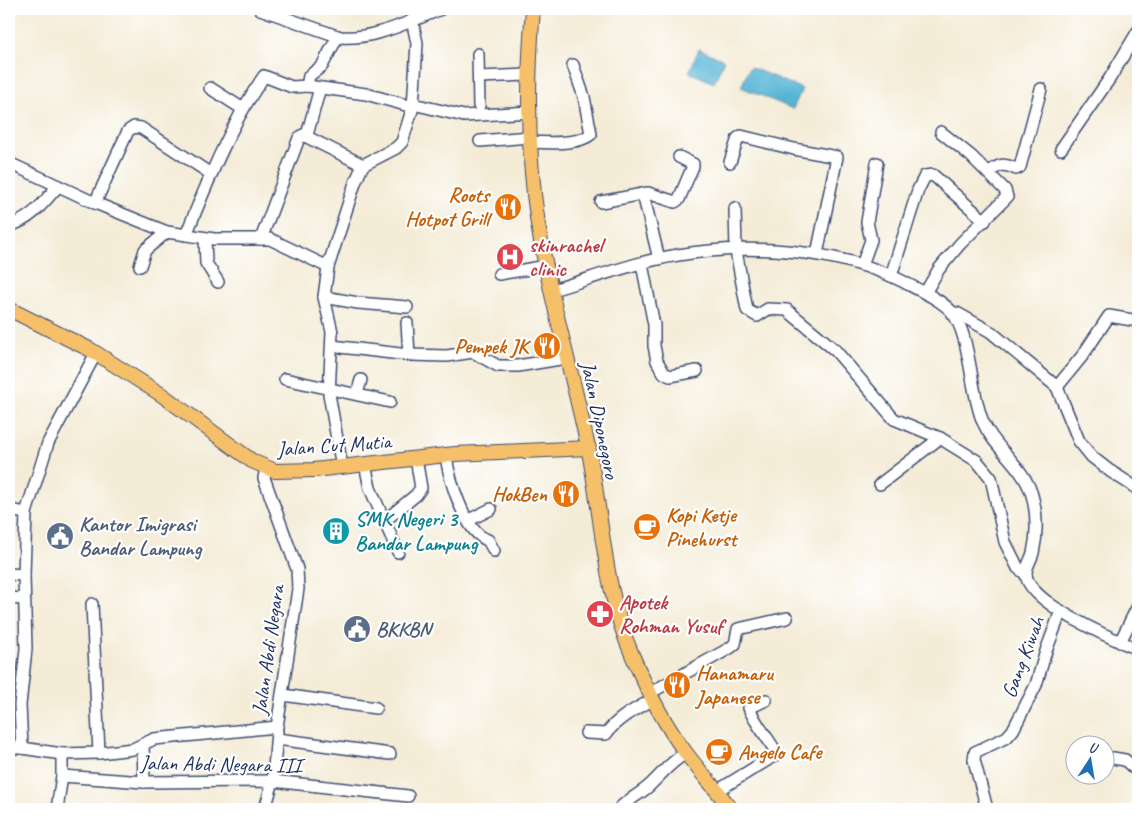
<svg xmlns="http://www.w3.org/2000/svg" width="1147" height="818" font-family="Caveat,sans-serif">
<style>
.water{fill:#57b5d5;stroke:#39729a}
.lines{fill:none;stroke-linecap:round;stroke-linejoin:round}
.minor-casing{stroke:#3c4b70;stroke-width:14}
.major-casing{stroke:#3c4b70;stroke-width:16}
.minor{stroke:#fff;stroke-width:11}
.major{stroke:#f6c06b;stroke-width:14}
.labels{text-anchor:middle;dominant-baseline:central;stroke-width:4.5;stroke-linejoin:round;paint-order:stroke}
.food-label{font-size:21px;font-weight:bold;fill:#c56008;stroke:#fff;text-anchor:end}
.health-label{font-size:21px;font-weight:bold;fill:#be3a42;stroke:#fff;text-anchor:start}
.street-label{font-size:21px;fill:#1b2f5e;stroke:#fff}
.culture-label{font-size:21px;font-weight:bold;fill:#0d838f;stroke:#fff;text-anchor:start}
.service-label{font-size:21px;font-weight:bold;fill:#4e5e75;stroke:#fff;text-anchor:start}
</style>
<rect width="100%" height="100%" fill="#fff"/>
<filter id="ink" filterUnits="userSpaceOnUse"><feTurbulence type="fractalNoise" baseFrequency=".02" numOctaves="2"/><feDisplacementMap in="SourceGraphic" scale="10" xChannelSelector="R" yChannelSelector="G"/><feConvolveMatrix kernelMatrix="1 2 1 2 8 2 1 2 1" color-interpolation-filters="sRGB"/></filter>
<filter id="wash" filterUnits="userSpaceOnUse"><feTurbulence type="fractalNoise" baseFrequency=".0096" numOctaves="4" result="noise"/><feDisplacementMap in="SourceGraphic" scale="20" xChannelSelector="R" yChannelSelector="G"/><feGaussianBlur stdDeviation="1.12" result="paint"/><feColorMatrix in="noise" values="0 0 0 0 0 0 0 0 0 0 0 0 0 0 0 0 0 1.4 0 .05"/><feComposite in="paint" operator="in"/></filter>
<g filter="url(#wash)">
<rect width="100%" height="100%" fill="#f4ecd7"/>
<g class="water">
<polygon points="699,49 724,60 714,83 689,72"/>
<polygon points="750,67 802,89 793,109 741,87"/>
</g>
</g>
<g filter="url(#ink)">
<g class="lines">
<g class="minor-casing">
<g id="minor">
<path d="M260 9 340 37C374 40 410 21 441 9"/>
<polyline points="338,36 322,66 309,76 307,86 366,94 413,107"/>
<polyline points="478,54 479,106"/>
<polyline points="479,77 528,75"/>
<polyline points="210,88 243,109"/>
<polyline points="413,104 464,116 529,112"/>
<polyline points="307,135 320,88"/>
<polyline points="480,141 530,137"/>
<path d="M530 142C546 143 579 145 591 134L584 97 573 65"/>
<polyline points="1061,149 1110,78 1138,31"/>
<polyline points="730,162 738,138 741,136 794,149 837,157 817,254"/>
<polyline points="9,163 95,203 167,232 214,239 270,239 328,267"/>
<path d="M988 173C999 164 1003 163 1016 169L1020 167 1041 89"/>
<polyline points="643,194 659,259"/>
<polyline points="601,202 648,193 675,202 679,199 693,166 693,164 679,157"/>
<polyline points="95,203 128,131 134,127 141,128 211,174"/>
<polyline points="735,208 736,251 747,310 757,316 768,309 787,310 835,350 894,419 940,438 977,461 991,478 1005,542 1018,568 1026,574"/>
<path d="M9 226C32 219 43 203 58 186"/>
<path d="M186 235C208 181 230 125 264 76L292 87 307 86"/>
<polyline points="205,238 206,263 218,282"/>
<polyline points="261,239 299,138 303,135 363,165"/>
<polyline points="642,264 654,325 654,346 657,361 664,373 670,376 697,371"/>
<polyline points="862,265 871,240 867,222 877,163"/>
<polyline points="140,266 145,250 167,232"/>
<polyline points="499,274 547,266"/>
<polyline points="891,276 918,190 925,176 933,175 985,221"/>
<path d="M552 290C593 278 635 262 678 255 748 243 838 249 902 281 918 290 939 298 952 312 971 336 970 392 983 422 995 450 1026 467 1033 499 1037 516 1037 536 1033 553 1031 560 1026 567 1026 573 1025 602 1115 640 1138 649"/>
<polyline points="925,293 939,269 960,244 1007,197 1005,190 971,156 941,132"/>
<polyline points="324,297 358,303 407,307"/>
<polyline points="953,314 957,313 991,332 1057,387 1079,441 1092,457 1110,471 1138,489"/>
<polyline points="407,323 409,355"/>
<polyline points="332,346 409,355 447,356 473,352 498,366 518,366 566,358"/>
<polyline points="96,353 48,443 26,513 24,575 26,649 20,705 22,748 62,754 99,753 133,749 154,739 277,727 298,589 297,569 264,478 266,469"/>
<polyline points="285,379 390,402"/>
<polyline points="1057,387 1083,355 1109,316 1138,321"/>
<polyline points="357,394 361,380"/>
<path d="M446 456C449 478 465 534 488 540L494 551"/>
<polyline points="365,464 370,488 398,552"/>
<polyline points="342,467 329,394 332,332 324,297 328,267 355,183 363,165 396,148 402,142 413,107 417,43 412,20"/>
<polyline points="880,484 940,438"/>
<polyline points="9,510 26,513"/>
<polyline points="469,520 491,509"/>
<polyline points="383,522 416,495 421,488 416,458"/>
<polyline points="9,574 24,575"/>
<polyline points="9,598 24,599"/>
<polyline points="92,604 99,753"/>
<polyline points="1120,642 1137,608"/>
<polyline points="650,693 730,648 735,644 738,629 787,618"/>
<polyline points="283,695 376,708"/>
<path d="M586 733 606 734C618 717 636 709 654 699"/>
<polyline points="277,739 390,754"/>
<polyline points="143,744 144,782"/>
<polyline points="9,748 22,748"/>
<polyline points="1113,758 1125,760 1138,772"/>
<polyline points="62,776 144,782 273,781 408,796"/>
<path d="M717 791 777 754C768 737 756 725 749 708L766 700"/>
<polyline points="57,809 62,776 62,754"/>
<polyline points="265,809 273,781 277,731"/>
<path d="M619 809C628 799 641 794 650 785 665 771 668 764 686 753"/>
<polyline points="987,809 974,760 975,752 1007,737 1013,730 1036,685 1046,651 1061,611"/>
</g>
</g>
<g class="major-casing">
<g id="major">
<path d="M533 9C527 80 527 153 538 224 550 299 572 372 588 447 603 518 603 590 633 657 647 690 665 725 686 753 700 772 717 790 731 809"/>
<polyline points="9,309 91,350 162,395 252,461 275,471 314,470 455,454 589,448"/>
</g>
</g>
<use href="#minor" class="minor"/>
<use href="#major" class="major"/>
</g>
</g>
<defs>
<g id="restaurant-disc" transform="scale(1.4375)"><circle r="9.5" fill="#e8710a" stroke="#fff"/><path d="M-5-6h1v4h1v-4h1v4h1v-4h1v5L-1.5 .5V6h-2V.5L-5-1ZM5-6V6H3V1.5H1.5Q1.5-4 5-6Z" fill="#fff"/></g>
<g id="hospital-disc" transform="scale(1.4375)"><circle r="9.5" fill="#e0444e" stroke="#fff"/><path d="M-5-5h3v3.5h4V-5h3V5h-3V1.5h-4V5h-3Z" fill="#fff"/></g>
<g id="cafe-disc" transform="scale(1.4375)"><circle r="9.5" fill="#e8710a" stroke="#fff"/><path d="M-5.5-4.5H6V0H3Q3 3.5 0 3.5H-2.5Q-5.5 3.5-5.5 0ZM3-3.2v2h1.7v-2ZM-6 4.5H4V6H-6Z" fill="#fff"/></g>
<g id="building-disc" transform="scale(1.4375)"><circle r="9.5" fill="#0f9aa8" stroke="#fff"/><path d="M-4-6H4V6H1V3H-1V6H-4ZM-2.5-4.3h1.7v1.8h-1.7ZM.8-4.3h1.7v1.8H.8ZM-2.5-1h1.7V.8h-1.7ZM.8-1h1.7V.8H.8Z" fill="#fff"/></g>
<g id="civic-disc" transform="scale(1.4375)"><circle r="9.5" fill="#5c6f8a" stroke="#fff"/><path d="M-.6-6.5H3V-4.5H.6V-3L4-1V1h2V6H-6V1h2V-1L-.6-3ZM-1.2 2.5V6h2.4V2.5Z" fill="#fff"/></g>
<g id="pharmacy-disc" transform="scale(1.4375)"><circle r="9.5" fill="#e0444e" stroke="#fff"/><path d="M-2-6h4v4h4v4h-4v4h-4v-4h-4v-4h4Z" fill="#fff"/></g>
</defs>
<g fill-rule="evenodd">
<use href="#restaurant-disc" x="508" y="207"/>
<use href="#hospital-disc" x="510" y="257"/>
<use href="#restaurant-disc" x="547" y="346"/>
<use href="#restaurant-disc" x="566" y="494"/>
<use href="#cafe-disc" x="647" y="527"/>
<use href="#building-disc" x="336" y="531"/>
<use href="#civic-disc" x="60" y="536"/>
<use href="#pharmacy-disc" x="600" y="614"/>
<use href="#civic-disc" x="357" y="629"/>
<use href="#restaurant-disc" x="677" y="685"/>
<use href="#cafe-disc" x="719" y="752"/>
</g>
<g class="labels">
<g class="food-label">
<text x="489" y="195">Roots<tspan x="489" dy="24">Hotpot Grill</tspan></text>
<text x="528" y="346">Pempek JK</text>
<text x="547" y="494">HokBen</text>
<text x="666" y="515" text-anchor="start">Kopi Ketje<tspan x="666" dy="24">Pinehurst</tspan></text>
<text x="696" y="673" text-anchor="start">Hanamaru<tspan x="696" dy="24">Japanese</tspan></text>
<text x="738" y="752" text-anchor="start">Angelo Cafe</text>
</g>
<g class="health-label">
<text x="529" y="245">skinrachel<tspan x="529" dy="24">clinic</tspan></text>
<text x="619" y="602">Apotek<tspan x="619" dy="24">Rohman Yusuf</tspan></text>
</g>
<g class="street-label">
<text transform="translate(600 420) rotate(78)">Jalan Diponegoro</text>
<text transform="translate(334 445) rotate(-4)">Jalan Cut Mutia</text>
<text transform="translate(268 650) rotate(-82)">Jalan Abdi Negara</text>
<text transform="translate(1023 657) rotate(-69)">Gang Kiwah</text>
<text transform="translate(221 764) rotate(1)">Jalan Abdi Negara III</text>
</g>
<g class="culture-label">
<text x="355" y="519">SMK Negeri 3<tspan x="355" dy="24">Bandar Lampung</tspan></text>
</g>
<g class="service-label">
<text x="79" y="524">Kantor Imigrasi<tspan x="79" dy="24">Bandar Lampung</tspan></text>
<text x="376" y="629">BKKBN</text>
</g>
</g>
<rect width="1147" height="818" fill="none" stroke="#fff" stroke-width="30"/>
<g transform="translate(1090 760) rotate(12)"><circle r="24" fill="#ffffff" stroke="#a4acbf"/>
<path d="M0-4L9 19L0 12L-9 19Z" fill="#1f6fb2"/>
<text y="-8" font-size="14" font-weight="bold" text-anchor="middle" fill="#1b2f5e">U</text>
</g>
</svg>
